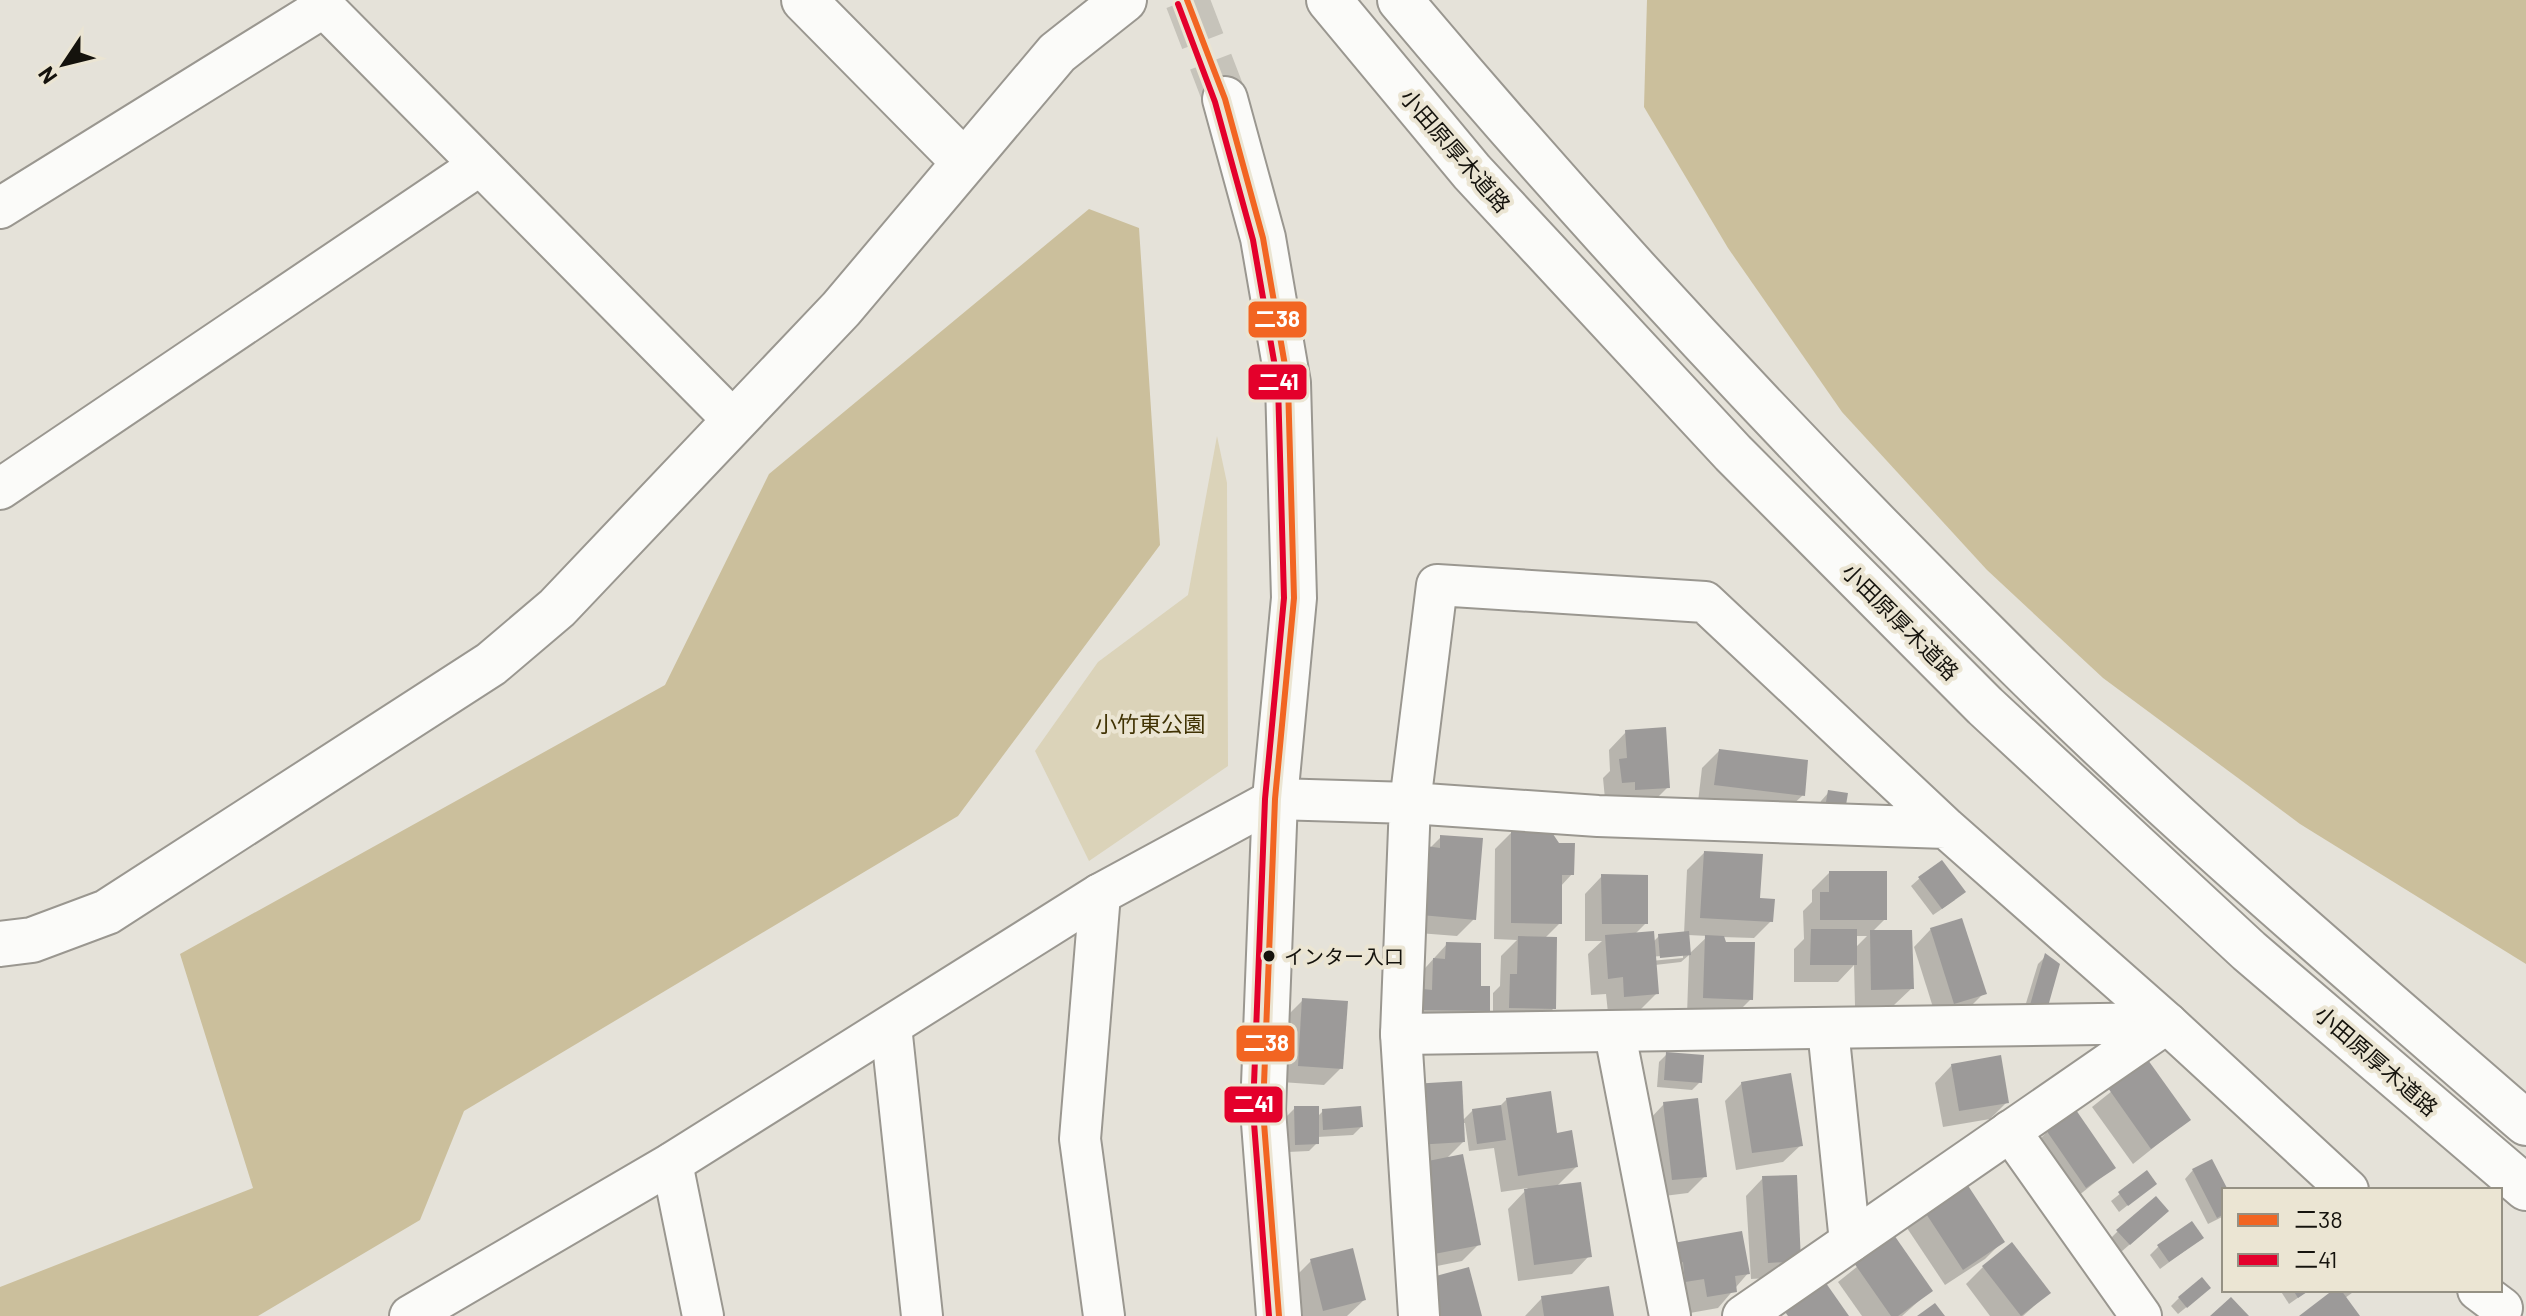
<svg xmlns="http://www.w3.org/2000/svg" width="2526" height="1316" font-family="Barlow,'Noto Sans JP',sans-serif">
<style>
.green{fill:#dbd3b9}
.forest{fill:#cbbf9c}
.shadow{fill:#0003;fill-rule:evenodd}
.building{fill:#9c9a99}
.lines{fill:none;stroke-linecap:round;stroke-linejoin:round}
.secondary-tunnel{stroke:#c6c3ba;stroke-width:44;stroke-dasharray:44 22;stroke-linecap:butt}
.street-casing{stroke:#9a9790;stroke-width:44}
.secondary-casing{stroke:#9a9790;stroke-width:48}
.highway-casing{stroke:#9a9790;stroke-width:48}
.street{stroke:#fbfbf9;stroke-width:40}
.secondary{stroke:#fbfbf9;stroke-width:44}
.highway{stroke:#fbfbf9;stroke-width:44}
.bus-1-casing{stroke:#ebe5d3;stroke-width:12}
.bus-2-casing{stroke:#ebe5d3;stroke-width:12}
.bus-1{stroke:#f26522;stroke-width:6}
.bus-2{stroke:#e4002b;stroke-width:6}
.bus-dot{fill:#15130d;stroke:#ebe5d3;stroke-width:3}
.labels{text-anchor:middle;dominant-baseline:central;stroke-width:8;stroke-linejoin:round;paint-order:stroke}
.bus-label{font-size:20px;fill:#15130d;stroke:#ebe5d3;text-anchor:start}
.street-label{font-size:22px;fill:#15130d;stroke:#ebe5d3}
.park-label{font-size:22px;fill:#403203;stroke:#ebe5d3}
.line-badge{stroke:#ebe5d3;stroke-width:3}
.badge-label{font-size:22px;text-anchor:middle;font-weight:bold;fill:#fff}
</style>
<rect width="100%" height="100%" fill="#e5e2d9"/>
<polygon class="green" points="1217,436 1227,483 1228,766 1089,861 1035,751 1098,662 1188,595"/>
<g class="forest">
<polygon points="1647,0 2526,0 2526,964 2300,824 2103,678 1987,570 1842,412 1728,248 1644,107"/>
<polygon points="1089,209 1139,228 1160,545 958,816 464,1111 420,1220 258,1316 0,1316 0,1287 253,1188 180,954 665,685 769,474"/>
</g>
<g class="shadow">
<polygon points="1626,732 1668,787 1651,804 1605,799 1603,778 1610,771 1609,750"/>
<polygon points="1719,751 1803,795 1785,812 1698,802 1702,768"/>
<polygon points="1829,792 1844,804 1819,810 1821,801"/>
<polygon points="1512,832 1572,874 1560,887 1560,923 1544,939 1554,1008 1536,1026 1493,1025 1493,993 1500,986 1501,956 1517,940 1494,939 1495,849"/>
<polygon points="1441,837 1474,919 1457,936 1405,932 1429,849"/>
<path d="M1704 853 1758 900 1771 921 1754 938 1722 937 1751 999 1734 1016 1687 1015 1689 955 1681 962 1655 965 1657 993 1640 1010 1608 1013 1606 994 1591 995 1588 954 1602 941H1585V894L1602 876 1646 923 1634 935 1653 942 1659 936 1684 934 1687 870ZM1688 935 1708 936 1689 954ZM1683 954V958L1650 961V957Z"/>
<path d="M1829 873 1885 919 1872 932 1912 988 1894 1005 1855 1006 1854 965 1838 982H1794V949L1804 939 1803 911 1812 902V890ZM1855 936H1867L1855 948Z"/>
<polygon points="1920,878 1955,900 1933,915 1911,886"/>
<polygon points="1931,929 1984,993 1967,1010 1937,1020 1914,947"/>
<polygon points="1447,944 1478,988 1488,1011 1471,1028 1407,1026 1416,978"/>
<polygon points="2046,956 2045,1009 2023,1013 2038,964"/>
<polygon points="1303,1000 1341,1068 1324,1085 1281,1082 1286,1017"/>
<polygon points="1667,1054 1700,1082 1692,1090 1657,1087 1659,1062"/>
<polygon points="2147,1063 2188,1120 2133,1164 2092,1107"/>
<polygon points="1952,1065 2007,1102 1990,1119 1943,1127 1935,1083"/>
<polygon points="1742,1083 1801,1145 1783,1162 1736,1170 1725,1101"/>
<polygon points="1507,1099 1555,1135 1576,1167 1556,1187 1589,1256 1572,1274 1518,1281 1508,1209 1528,1188 1501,1192 1494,1148 1469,1151 1465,1123 1462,1123 1463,1142 1445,1160 1479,1244 1462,1261 1412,1271 1432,1162 1399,1161 1462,1121 1473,1110 1499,1107"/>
<polygon points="1664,1104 1705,1176 1688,1193 1656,1197 1647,1122"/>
<polygon points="1295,1108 1317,1117 1323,1111 1361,1127 1353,1135 1317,1137 1317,1143 1309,1151 1288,1152 1287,1116"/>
<polygon points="2047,1132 2113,1168 2068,1204 2030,1149"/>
<polygon points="2193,1170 2225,1190 2224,1216 2208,1224 2185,1179"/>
<polygon points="2146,1173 2155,1184 2119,1212 2111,1201"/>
<polygon points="1763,1178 1799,1260 1782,1277 1751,1279 1746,1196"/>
<polygon points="1920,1205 2002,1242 1985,1259 1945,1285 1903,1222"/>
<polygon points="2159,1219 2121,1252 2110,1239 2118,1231"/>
<polygon points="1893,1238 1931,1290 1902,1316 1862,1316 1838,1282"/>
<polygon points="2202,1238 2160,1269 2150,1255 2158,1247"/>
<polygon points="1674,1244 1749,1272 1718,1308 1690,1313 1687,1295 1669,1298"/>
<polygon points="1311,1261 1364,1300 1347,1316 1303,1316 1294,1278"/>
<polygon points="1983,1267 2048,1293 2023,1316 1990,1316 1966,1284"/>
<polygon points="2280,1290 2309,1290 2289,1304"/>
<polygon points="2337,1290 2356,1290 2345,1298 2358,1316 2302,1316"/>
<polygon points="2200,1296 2178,1314 2171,1306 2179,1298"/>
<polygon points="1542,1298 1612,1316 1525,1316"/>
</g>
<g class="building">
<polygon points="1666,727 1670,788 1635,790 1635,782 1622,783 1619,759 1627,758 1625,730"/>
<polygon points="1719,749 1808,760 1805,796 1714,785"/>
<polygon points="1828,790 1848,793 1846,805 1826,802"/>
<polygon points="1511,830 1551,831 1559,843 1575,843 1574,875 1562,875 1562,924 1511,923"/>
<polygon points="1440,835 1483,838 1476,920 1421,915 1426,846 1440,848"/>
<polygon points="1704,851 1763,854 1760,898 1775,899 1773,922 1700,918"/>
<polygon points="1942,860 1966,892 1942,909 1918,877"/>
<polygon points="1829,871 1887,871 1887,920 1820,920 1820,892 1829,892"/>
<polygon points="1601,874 1648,875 1648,924 1602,924"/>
<polygon points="1962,918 1987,994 1954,1004 1930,928"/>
<polygon points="1811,929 1857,929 1857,965 1810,965"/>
<polygon points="1870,930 1912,930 1914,989 1871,990"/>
<polygon points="1654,931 1659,994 1624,997 1623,977 1608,979 1605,935"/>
<polygon points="1689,931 1691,955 1660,958 1658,934"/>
<polygon points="1705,935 1724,936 1726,942 1755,942 1753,1000 1703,998"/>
<polygon points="1518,936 1557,937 1556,1009 1509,1008 1510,974 1517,974"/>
<polygon points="1446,942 1481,943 1481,986 1490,986 1490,1011 1423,1010 1423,989 1432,990 1433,958 1445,959"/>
<polygon points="2045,953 2060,964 2047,1010 2030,1005"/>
<polygon points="1302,998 1348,1001 1343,1069 1298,1066"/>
<polygon points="1666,1052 1704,1055 1702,1083 1664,1080"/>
<polygon points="2001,1055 2009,1103 1959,1111 1951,1064"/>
<polygon points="2148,1060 2191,1120 2151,1149 2108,1088"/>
<polygon points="1791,1073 1803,1146 1752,1153 1741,1082"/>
<polygon points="1462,1081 1465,1142 1415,1145 1412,1084"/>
<polygon points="1551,1091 1557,1133 1572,1130 1578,1167 1518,1176 1506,1098"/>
<polygon points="1698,1098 1707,1177 1672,1180 1663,1102"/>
<polygon points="1501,1105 1506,1140 1477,1144 1472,1109"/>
<polygon points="1294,1106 1319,1106 1319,1144 1295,1145"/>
<polygon points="1361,1106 1363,1127 1323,1130 1322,1109"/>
<polygon points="2076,1110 2116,1168 2086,1188 2046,1130"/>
<polygon points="1463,1154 1481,1245 1429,1255 1418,1163"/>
<polygon points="2212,1159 2228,1190 2224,1190 2224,1214 2217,1218 2192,1169"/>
<polygon points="2147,1170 2157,1184 2128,1206 2118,1192"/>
<polygon points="1797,1175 1801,1261 1768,1263 1762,1176"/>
<polygon points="1961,1175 2005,1242 1963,1270 1919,1203"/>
<polygon points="1581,1182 1592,1257 1534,1265 1524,1189"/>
<polygon points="2156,1196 2169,1211 2130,1245 2116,1230"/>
<polygon points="2192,1221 2204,1238 2169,1262 2157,1245"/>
<polygon points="1742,1231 1750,1274 1735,1276 1737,1292 1707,1297 1704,1279 1685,1282 1683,1262 1676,1264 1673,1243"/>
<polygon points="1894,1235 1933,1291 1898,1316 1891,1316 1854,1263"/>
<polygon points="2012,1242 2051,1293 2021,1316 1982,1266"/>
<polygon points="1353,1248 1366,1300 1323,1311 1310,1259"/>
<polygon points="1469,1267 1482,1316 1435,1316 1425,1279"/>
<polygon points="1821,1276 1849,1316 1788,1316 1780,1305"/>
<polygon points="2202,1277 2211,1288 2187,1308 2178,1297"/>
<polygon points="1609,1286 1614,1316 1544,1316 1541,1296"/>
<polygon points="2293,1290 2310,1290 2298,1298"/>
<polygon points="2333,1290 2341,1290 2360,1316 2299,1316"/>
<polygon points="2231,1297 2249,1316 2210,1316"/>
<polygon points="1935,1303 1945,1316 1917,1316"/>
</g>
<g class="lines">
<polyline class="secondary-tunnel" points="1187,0 1225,99"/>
<g class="street-casing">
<g id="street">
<polyline points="317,0 734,421"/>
<polyline points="0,208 324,7"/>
<polyline points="0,489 480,165"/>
<polyline points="1100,894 1080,1139 1104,1316"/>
<polyline points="891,1026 922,1316"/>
<polyline points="1828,1029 1850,1242"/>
<polyline points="1401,1034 2167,1023 2348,1190"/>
<polyline points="1615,1034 1670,1316"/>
<polyline points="2010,1131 2141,1316"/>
<polyline points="672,1163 703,1316"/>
<polyline points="2478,1290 2502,1308"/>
<polyline points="410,1316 672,1163 1100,894 1275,799 1410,803 1401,1034 1419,1316"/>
<polyline points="1743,1316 2167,1023 1946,828 1705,602 1437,585 1410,803 1598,816 1946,828"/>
</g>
</g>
<g class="secondary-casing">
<g id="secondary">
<polyline points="804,0 964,162"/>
<polyline points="1225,99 1263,238 1288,383 1294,598 1275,799 1263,1110 1279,1316"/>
<polyline points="0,944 32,940 107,912 491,664 557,608 841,309 1057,53 1124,0"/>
</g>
</g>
<g class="highway-casing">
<g id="highway">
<polyline points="1329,0 1472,172 1733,453 1985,706 2249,951 2526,1188"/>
<path d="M1400 0C1595 232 1804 455 2020 668 2181 827 2355 974 2526 1123"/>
</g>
</g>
<use href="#street" class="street"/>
<use href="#secondary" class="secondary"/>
<use href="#highway" class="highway"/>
<g class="bus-1-casing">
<polyline id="bus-1" points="1187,0 1225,99 1263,238 1288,383 1294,598 1275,799 1263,1110 1279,1316"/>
</g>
<g class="bus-2-casing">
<polyline id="bus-2" points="1178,4 1215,102 1253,240 1278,384 1284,598 1265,799 1253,1110 1269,1316"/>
</g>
<use href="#bus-1" class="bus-1"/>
<use href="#bus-2" class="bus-2"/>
</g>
<circle class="bus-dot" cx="1269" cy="956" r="7"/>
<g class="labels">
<g class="bus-label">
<text x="1284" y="956">インター入口</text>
</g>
<g class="street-label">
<text transform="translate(1456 150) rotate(49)">小田原厚木道路</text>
<text transform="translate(1901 621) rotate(45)">小田原厚木道路</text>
<text transform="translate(2377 1060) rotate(41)">小田原厚木道路</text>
</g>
<g class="park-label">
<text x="1150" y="723">小竹東公園</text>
</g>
</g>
<g class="line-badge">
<rect x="1247" y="300" width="61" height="39" rx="8" fill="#f26522"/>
<rect x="1247" y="363" width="61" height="38" rx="8" fill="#e4002b"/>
<rect x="1235" y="1024" width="61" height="39" rx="8" fill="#f26522"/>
<rect x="1223" y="1085" width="61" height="39" rx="8" fill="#e4002b"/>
</g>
<g class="badge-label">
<text x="1277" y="327">二38</text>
<text x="1278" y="390">二41</text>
<text x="1266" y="1051">二38</text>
<text x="1253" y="1112">二41</text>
</g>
<rect x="2222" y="1188" width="280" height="104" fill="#ebe5d3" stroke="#959184" stroke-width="2"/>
<rect x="2238" y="1214" width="40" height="12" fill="#f26522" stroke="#959184" stroke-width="2"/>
<text x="2294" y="1228" font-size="24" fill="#15130d">二38</text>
<rect x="2238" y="1254" width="40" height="12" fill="#e4002b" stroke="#959184" stroke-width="2"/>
<text x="2294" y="1268" font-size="24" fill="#15130d">二41</text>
<g transform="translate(64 64) rotate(235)" stroke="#ebe5d3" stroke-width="6" paint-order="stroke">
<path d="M0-6L14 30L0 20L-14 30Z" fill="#15130d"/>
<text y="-12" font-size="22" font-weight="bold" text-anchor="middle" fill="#15130d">N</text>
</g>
</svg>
